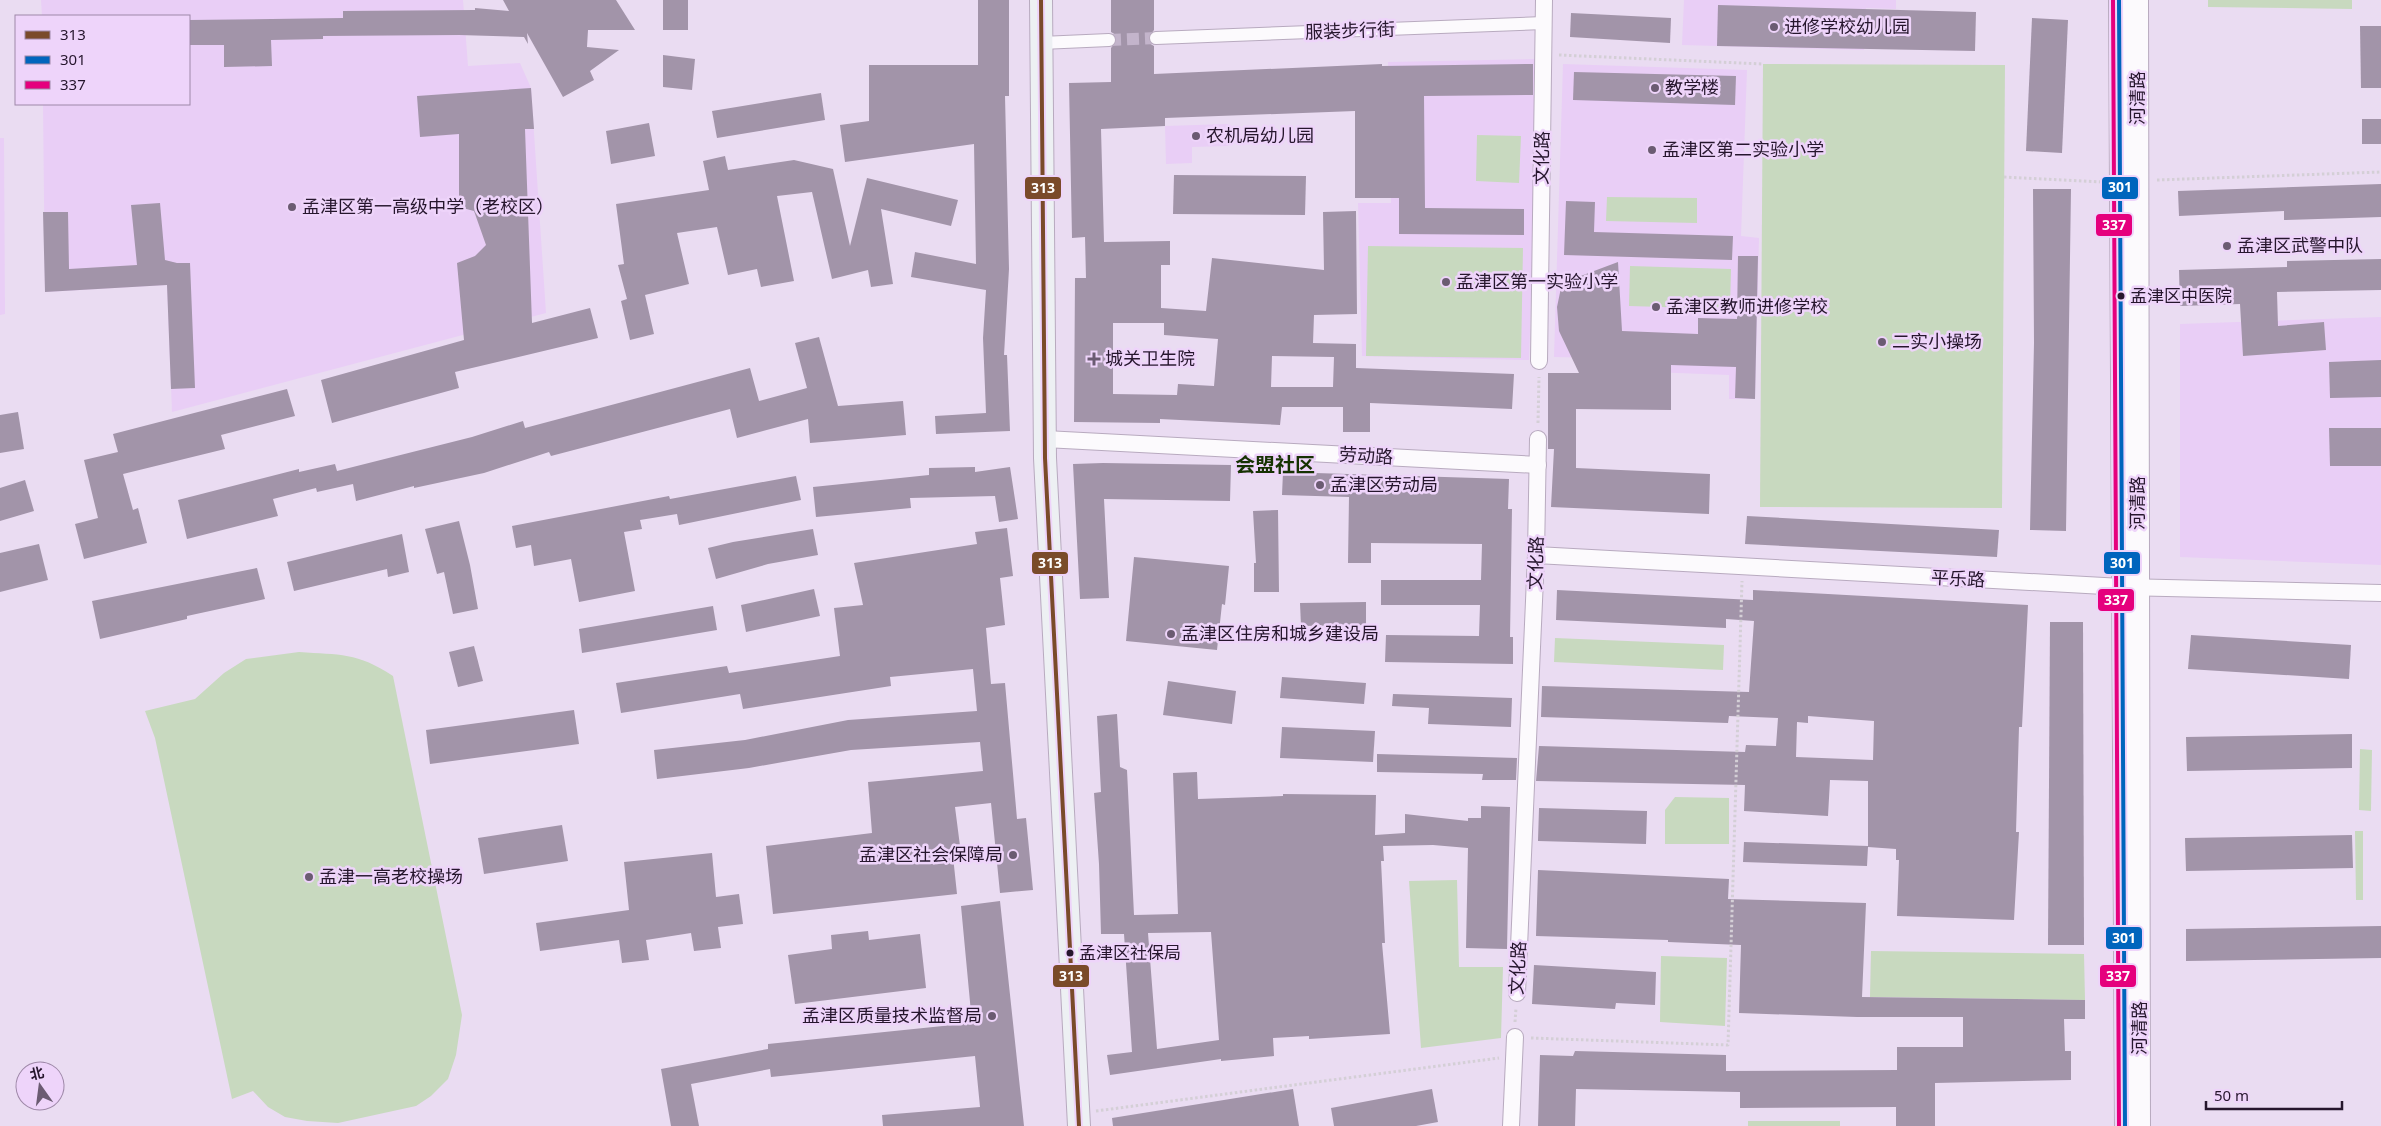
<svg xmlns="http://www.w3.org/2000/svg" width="2381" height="1126" viewBox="0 0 2381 1126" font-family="'Noto Sans','Noto Sans SC',sans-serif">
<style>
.built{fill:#e9cef6}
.green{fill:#c8d9bf}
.building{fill:#a294a9;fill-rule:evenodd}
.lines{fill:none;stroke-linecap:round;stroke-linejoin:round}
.pedestrian-tunnel{stroke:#c3b4cb;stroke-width:12;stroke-dasharray:12 6;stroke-linecap:butt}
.pedestrian-casing{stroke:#b8aabf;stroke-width:14}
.minor-casing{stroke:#b8aabf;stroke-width:18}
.tertiary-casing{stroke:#b8aabf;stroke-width:22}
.secondary-casing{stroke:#b8aabf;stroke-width:24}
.path{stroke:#d4cfd6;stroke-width:3;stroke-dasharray:2.5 2.5;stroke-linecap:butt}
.pedestrian{stroke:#fcfafd;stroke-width:12}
.minor{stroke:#fcfafd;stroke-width:16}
.tertiary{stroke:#fcfafd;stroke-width:20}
.secondary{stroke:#edf0f3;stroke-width:22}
.bus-1-casing{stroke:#eed4fa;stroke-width:8}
.bus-2-casing{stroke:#eed4fa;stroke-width:8}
.bus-3-casing{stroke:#eed4fa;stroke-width:8}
.bus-1{stroke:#7a4b2a;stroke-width:4}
.bus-2{stroke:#0065bd;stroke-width:4}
.bus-3{stroke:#e5007d;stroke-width:4}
.poi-dot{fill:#6b5b72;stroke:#eed4fa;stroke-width:2}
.bus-dot{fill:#26162d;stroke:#eed4fa;stroke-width:2}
.labels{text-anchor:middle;stroke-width:5;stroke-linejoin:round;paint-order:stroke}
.bus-label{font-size:17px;fill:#26162d;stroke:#eed4fa;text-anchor:start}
.poi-label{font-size:18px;fill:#26162d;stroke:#eed4fa;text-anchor:start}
.street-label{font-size:18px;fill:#26162d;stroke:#eed4fa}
.quarter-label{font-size:20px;font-weight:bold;fill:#163202;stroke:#eed4fa}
.line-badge{stroke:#eed4fa;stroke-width:2}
.badge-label{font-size:14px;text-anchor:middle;font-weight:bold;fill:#fff}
</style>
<rect width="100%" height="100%" fill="#eadcf2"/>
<!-- built -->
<g class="built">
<path d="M41,0H463L468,66L520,63L531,88L546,313L172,412L167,285L45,292L43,104H189V16H42Z"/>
<path d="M1684,0H1896V9L1866,8L1864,50L1682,45Z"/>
<path d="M1537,59L1538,95L1529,360L1362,356L1358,203H1391L1388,62Z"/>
<path d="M1563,64L1747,70L1741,236L1759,238L1755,399H1729V375L1600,370L1601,358L1554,357Z"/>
<path d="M1228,124V146L1192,147V163L1166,164L1165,126Z"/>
<path d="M0,138H4L5,314L0,315Z"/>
<path d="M2381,317V565L2180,557V324Z"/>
</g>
<!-- green -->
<g class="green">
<path d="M2208,0H2352V9L2208,7Z"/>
<path d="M1763,64L2005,65L2002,508L1760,507Z"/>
<path d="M1477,135L1521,136L1519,183L1476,181Z"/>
<path d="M1607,197L1697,198V223L1606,221Z"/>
<path d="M1368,246L1523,248L1521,358L1366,356Z"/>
<path d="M1630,266L1731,269L1730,309L1629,306Z"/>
<path d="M1555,638L1724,645L1723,670L1554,662Z"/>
<path d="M299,652C340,655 357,652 393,676L462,1015L456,1055L448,1079L431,1096L416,1106L338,1123L307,1121L285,1117L268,1107L253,1091L232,1099L155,738L145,711L195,699L224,673L246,659Z"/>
<path d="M2360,749L2372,750L2371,811L2359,810Z"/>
<path d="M1675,797L1729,798V844H1665V810Z"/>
<path d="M2355,831H2363V900H2356Z"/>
<path d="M1457,880L1459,967H1503L1501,1038L1421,1048L1409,881Z"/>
<path d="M1871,951L2084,954L2085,1000L1870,997Z"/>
<path d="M1661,956L1727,958L1725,1026L1660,1022Z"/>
<rect x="1748" y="1121" width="92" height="5"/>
</g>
<!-- building -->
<g class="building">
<path d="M503,0H616L635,30H588L587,47L619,50L590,71L594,80L563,97L527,33L528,44L524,37L459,35L323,36V39L271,40L272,66L224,67V45H189V20L343,18V11L475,10V8L509,11Z"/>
<rect x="663" y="0" width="25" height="30"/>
<path d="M978,0H1009V96H1005L1009,269L1004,355H1007L1010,431L936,434L935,416L986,413L983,338L986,290L911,277L915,252L976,264L974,144L845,162L840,125L869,121V65H978Z"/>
<path d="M1111,0H1154V30L1148,38L1149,43L1154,46V74L1382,64V66L1533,64V95L1424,96L1425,208L1524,209V235L1399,234V198H1355V111L1165,118V126L1101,129L1104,242L1170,241V265H1161V308L1206,311L1212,258L1324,270L1323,212L1356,211L1357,314L1314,315L1313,343L1356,344V368L1514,374L1512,409L1370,403V432H1343V407H1282L1280,425L1160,419V423L1074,422L1075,278H1086L1085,237L1072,238L1069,83L1111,82V48L1117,40L1116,35L1111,32ZM1113,323H1164V335L1218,339L1214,386L1178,384L1177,395L1113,394ZM1272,356L1334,357L1333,387H1271Z"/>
<path d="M1718,5L1976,12L1975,51L1717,46Z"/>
<path d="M1571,13L1671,18L1670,43L1570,37Z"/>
<path d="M2032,18L2068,20L2062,153L2026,151Z"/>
<path d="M2360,26H2381V88H2361Z"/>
<path d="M663,55L695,59L692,90L663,87Z"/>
<path d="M1574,72L1736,76L1735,105L1573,100Z"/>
<path d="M531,88L534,129H525L532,323L590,308L598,338L455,372L459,388L332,423L321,380L464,340L457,263L475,256L486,245L474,211L459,207V134L420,137L417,96Z"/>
<path d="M821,93L825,120L717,138L712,111Z"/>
<rect x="2362" y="119" width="19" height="25"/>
<path d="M649,123L655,156L611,164L606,131Z"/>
<path d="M725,156L728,170L794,160L833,169L850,246L867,178L958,200L951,226L881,209L893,284L871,287L868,270L832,279L812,192L777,196L794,281L761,287L757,269L728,275L717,227L677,233L689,284L645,295L654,334L630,340L621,301L627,299L618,265L624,264L616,204L709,190L703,161Z"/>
<path d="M1174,175L1306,176L1305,215L1173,214Z"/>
<path d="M2381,184V217L2284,220V211L2179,216L2178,191Z"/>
<path d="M2033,189H2071L2066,531L2030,530L2034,343Z"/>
<path d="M1566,201L1595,202L1594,232L1733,236L1732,260L1564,255Z"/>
<path d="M160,203L165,260L177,263H190L195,388L171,389L167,285L45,292L43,212H68L69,269L137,265L131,205Z"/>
<path d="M1738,256H1758L1755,399L1735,398L1736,367L1671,365V410L1576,409V468L1710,474L1709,514L1551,507L1554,449H1548V373H1579L1559,331L1557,307L1562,283L1618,262L1622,331L1698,334V318L1737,319Z"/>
<path d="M2381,259V290L2277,292L2278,326L2324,322L2326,350L2243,356L2240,304L2180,306L2179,270L2287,267V261Z"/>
<path d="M819,337L838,406L903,401L906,435L810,443L808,419L737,438L730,409L551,456L549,452L484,473L414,488V486L356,501L353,484L317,492L316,488L273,499L278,516L187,539L178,500L299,469V472L335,464L337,471L472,437L523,421L525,428L750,368L759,401L807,388L795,343Z"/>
<path d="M2381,360V397L2330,398L2329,362Z"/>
<path d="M287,389L295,416L221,435L225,449L123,474L133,510L138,508L147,543L84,559L75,524L98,518L84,460L118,452L113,434Z"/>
<path d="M18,412L24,449L0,453V415Z"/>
<path d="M2329,428H2381V466H2330Z"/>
<path d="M1103,463L1231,465L1230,501L1104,499L1109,598L1080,599L1073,464Z"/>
<path d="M975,467V472L1010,467L1018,519L999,522L995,496L910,498L911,508L816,517L813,487L929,475V468Z"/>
<path d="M1283,472L1509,479L1508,509H1512L1510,637H1513V664L1385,662L1386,635L1479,636L1480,605H1381V580H1481L1482,544L1371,543V563H1348L1349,497L1282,495Z"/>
<path d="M796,476L801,500L679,525L677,514L640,520L642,529L624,532L635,591L579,602L571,559L534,566L531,545L516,548L512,526L669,496L670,499Z"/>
<path d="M25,480L34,511L0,521V488Z"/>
<path d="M1278,510L1279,592H1254V563H1256L1253,511Z"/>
<path d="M1747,516L1999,530L1997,557L1745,544Z"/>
<path d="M459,521L470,565L478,609L453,614L444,572L437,574L425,529Z"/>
<path d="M1007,528L1013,576L1000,578L1005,625L986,628L991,684L1005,683L1017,819L1026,818L1033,890L1000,893L991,803L955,807L960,846L952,847L957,894L773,914L766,846L872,833L868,782L983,771L980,742L851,750L749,768L657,779L654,750L745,740L848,720L977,711L973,669L890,677L891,686L743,709L740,694L621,713L616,683L727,666L729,673L840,656L834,608L863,605L854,563L977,544L975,532Z"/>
<path d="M813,529L818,555L768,564L716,579L708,548L733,542Z"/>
<path d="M402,534L409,572L388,577L387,569L294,591L287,562Z"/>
<path d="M39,544L48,580L0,592V553Z"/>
<path d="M1134,557L1229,566L1225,605L1222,604L1217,650L1126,641Z"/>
<path d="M257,568L265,599L187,616V619L100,639L92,601Z"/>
<path d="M814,589L820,616L746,632L741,605Z"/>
<path d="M1557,590L1753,600V590L2028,605L2022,727H2019L2016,832H2019L2014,920L1897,916L1899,860H1896V849L1868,847L1867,866L1743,862L1744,842L1868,846V781L1830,780L1828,816L1744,811L1745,785L1536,781L1539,746L1745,752L1746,745L1776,746L1778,718L1729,716L1728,723L1541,717L1542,686L1749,692L1754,621L1726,619V628L1556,620ZM1808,716L1874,721L1873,760L1796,757L1797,722L1808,723Z"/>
<path d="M1366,602V625L1301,626L1300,603Z"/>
<path d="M713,606L717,630L582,653L579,629Z"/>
<path d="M2050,622H2083L2084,945H2048Z"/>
<path d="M2191,635L2351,645L2349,679L2188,669Z"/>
<path d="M474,646L483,681L458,687L449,652Z"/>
<path d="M1282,677L1366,683L1364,704L1280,698Z"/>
<path d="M1168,681L1236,691L1232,724L1163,715Z"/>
<path d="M1393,694L1512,698L1511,727L1428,724L1429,708L1392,706Z"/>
<path d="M574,710L579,744L430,764L426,730Z"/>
<path d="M1117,714L1120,767L1127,770L1134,915L1178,914L1173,773L1197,772L1198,799L1283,796V794L1376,795L1375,835L1405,833V814L1468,821V818H1481V806L1510,807L1507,949L1466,948L1468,848L1433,845L1383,846L1384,861H1381L1385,943H1382L1390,1034L1309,1039V1036L1273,1038L1274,1056L1221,1061V1059L1110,1075L1107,1055L1132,1052L1124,934H1101L1099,864L1094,793L1101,792L1097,716ZM1211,932L1219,1040L1157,1049L1148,933Z"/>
<path d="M1282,727L1375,731L1373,762L1280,758Z"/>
<path d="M2352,734V768L2187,771L2186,737Z"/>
<path d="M1377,754L1517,758L1516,780H1482L1483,774L1377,772Z"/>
<path d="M1539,808L1647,811L1646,844L1538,841Z"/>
<path d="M562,825L568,861L484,874L478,838Z"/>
<path d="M2352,835L2353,868L2186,871L2185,838Z"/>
<path d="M712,853L716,897L739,894L743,924L718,927L721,948L694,951L691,933L646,940L649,960L622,963L619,940L540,951L536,923L629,910L624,862Z"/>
<path d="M1538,870L1729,879L1728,899L1866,903L1862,997L2085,1000V1019H2064L2065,1051H2071V1080L1935,1083V1126H1896V1107L1740,1108V1092L1576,1089L1575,1126H1538L1540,1055L1573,1056L1575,1051L1726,1055V1071L1897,1070V1047H1963V1017H1857L1739,1013L1741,945L1668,942V940L1536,936Z"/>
<path d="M1000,901L1024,1126H883L882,1115L980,1107L975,1056L771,1077L770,1069L691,1084L699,1126H671L661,1069L768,1049V1044L972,1023L961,906Z"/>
<path d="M2381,926V958L2186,961V929Z"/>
<path d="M868,931L869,940L920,934L926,988L795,1004L788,955L832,949L831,935Z"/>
<path d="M1534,965L1656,972L1655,1005L1616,1003L1615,1009L1532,1004Z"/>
<path d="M1293,1089L1299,1126H1113L1112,1118Z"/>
<path d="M1432,1089L1438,1122L1416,1126H1334L1331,1108Z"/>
</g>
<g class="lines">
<!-- pedestrian-tunnel -->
<path class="pedestrian-tunnel" d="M1109,40L1156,38"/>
<!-- pedestrian casing -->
<g class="pedestrian-casing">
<g id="pedestrian">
<path d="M1156,38L1544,23"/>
<path d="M1041,43L1109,40"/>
</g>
</g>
<!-- minor casing -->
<g class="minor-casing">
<g id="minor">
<path d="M1539,361L1544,0"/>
<path d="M1045,439L1538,465"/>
<path d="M1536,555L2122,587L2381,593"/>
<path d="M1517,993L1536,555L1538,439"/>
<path d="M1511,1126L1515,1037"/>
</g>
</g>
<!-- tertiary casing -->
<g class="tertiary-casing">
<g id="tertiary">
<path d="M2119,0L2125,1126"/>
<path d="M2138,0L2140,1126"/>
</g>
</g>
<!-- secondary casing -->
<g class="secondary-casing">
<path id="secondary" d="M1041,0L1045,458L1079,1126"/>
</g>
<!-- path -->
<g class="path">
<path d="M1559,55L1763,64"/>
<path d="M2004,177L2103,182"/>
<path d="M2157,180L2381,172"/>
<path d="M1538,423L1539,377"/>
<path d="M1515,1022L1516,1008"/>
<path d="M1531,1038L1728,1045L1742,581"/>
<path d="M1096,1111L1499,1058"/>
</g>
<!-- pedestrian -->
<use href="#pedestrian" class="pedestrian"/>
<!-- minor -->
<use href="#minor" class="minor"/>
<!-- tertiary -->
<use href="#tertiary" class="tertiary"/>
<!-- secondary -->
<use href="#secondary" class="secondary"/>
<!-- bus-1 casing -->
<g class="bus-1-casing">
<path id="bus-1" d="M1041,0L1045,458L1079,1126"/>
</g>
<!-- bus-2 casing -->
<g class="bus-2-casing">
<path id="bus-2" d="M2119,0L2125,1126"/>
</g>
<!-- bus-3 casing -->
<g class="bus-3-casing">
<path id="bus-3" d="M2113,0L2119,1126"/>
</g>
<!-- bus-1 -->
<use href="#bus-1" class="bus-1"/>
<!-- bus-2 -->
<use href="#bus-2" class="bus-2"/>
<!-- bus-3 -->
<use href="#bus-3" class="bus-3"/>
</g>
<!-- markers -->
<g class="poi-dot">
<circle cx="1774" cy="27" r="5"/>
<circle cx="1655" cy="88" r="5"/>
<circle cx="1196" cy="136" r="5"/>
<circle cx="1652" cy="150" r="5"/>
<circle cx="292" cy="207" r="5"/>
<circle cx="2227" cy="246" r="5"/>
<circle cx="1446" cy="282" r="5"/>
<circle cx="1656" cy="307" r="5"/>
<circle cx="1882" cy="342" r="5"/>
<path d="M1091.5 351.5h5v5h5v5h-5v5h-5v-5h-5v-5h5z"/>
<circle cx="1320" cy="485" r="5"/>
<circle cx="1171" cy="634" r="5"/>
<circle cx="1013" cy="855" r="5"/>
<circle cx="309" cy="877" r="5"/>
<circle cx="992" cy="1016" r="5"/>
</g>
<g class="bus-dot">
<circle cx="2121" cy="296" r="4.5"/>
<circle cx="1070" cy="953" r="4.5"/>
</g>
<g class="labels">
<!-- bus labels -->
<g class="bus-label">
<text x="2130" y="302">孟津区中医院</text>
<text x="1079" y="959">孟津区社保局</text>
</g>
<!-- poi labels -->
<g class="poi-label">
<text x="1784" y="33">进修学校幼儿园</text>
<text x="1665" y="94">教学楼</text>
<text x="1206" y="142">农机局幼儿园</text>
<text x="1662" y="156">孟津区第二实验小学</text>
<text x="302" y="213">孟津区第一高级中学（老校区）</text>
<text x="2237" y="252">孟津区武警中队</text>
<text x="1456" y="288">孟津区第一实验小学</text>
<text x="1666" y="313">孟津区教师进修学校</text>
<text x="1892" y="348">二实小操场</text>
<text x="1105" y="365">城关卫生院</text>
<text x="1330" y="491">孟津区劳动局</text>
<text x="1181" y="640">孟津区住房和城乡建设局</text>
<text x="1003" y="861" text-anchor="end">孟津区社会保障局</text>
<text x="319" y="883">孟津一高老校操场</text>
<text x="982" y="1022" text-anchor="end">孟津区质量技术监督局</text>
</g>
<!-- street labels -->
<g class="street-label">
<text transform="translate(1350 31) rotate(-2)" y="6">服装步行街</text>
<text transform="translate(2138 98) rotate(-90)" y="6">河清路</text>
<text transform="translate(1542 158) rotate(-89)" y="6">文化路</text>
<text transform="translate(1366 456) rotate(3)" y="6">劳动路</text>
<text transform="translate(2138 503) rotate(-90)" y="6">河清路</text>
<text transform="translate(1536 563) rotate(-88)" y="6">文化路</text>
<text transform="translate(1958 579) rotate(3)" y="6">平乐路</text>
<text transform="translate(1518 968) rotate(-87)" y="6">文化路</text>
<text transform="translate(2140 1028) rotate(-90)" y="6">河清路</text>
</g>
<!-- quarter labels -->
<g class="quarter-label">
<text x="1275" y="472">会盟社区</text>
</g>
</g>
<g class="line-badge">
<rect x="2101" y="176" width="38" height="24" rx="5" fill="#0065bd"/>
<rect x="1024" y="176" width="38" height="24" rx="5" fill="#7a4b2a"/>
<rect x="2095" y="213" width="38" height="24" rx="5" fill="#e5007d"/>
<rect x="2103" y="551" width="38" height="24" rx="5" fill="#0065bd"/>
<rect x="1031" y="551" width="38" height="24" rx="5" fill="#7a4b2a"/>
<rect x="2097" y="588" width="38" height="24" rx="5" fill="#e5007d"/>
<rect x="2105" y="926" width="38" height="24" rx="5" fill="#0065bd"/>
<rect x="2099" y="964" width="38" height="24" rx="5" fill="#e5007d"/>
<rect x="1052" y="964" width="38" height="24" rx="5" fill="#7a4b2a"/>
</g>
<g class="badge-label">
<text x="2120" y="192">301</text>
<text x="1043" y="193">313</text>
<text x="2114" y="230">337</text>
<text x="2122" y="568">301</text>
<text x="1050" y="568">313</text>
<text x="2116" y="605">337</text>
<text x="2124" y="943">301</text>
<text x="2118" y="981">337</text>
<text x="1071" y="981">313</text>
</g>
<!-- legend -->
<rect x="15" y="15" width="175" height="90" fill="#eed4fa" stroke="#9e88a8"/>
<rect x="25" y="31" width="25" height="8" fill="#7a4b2a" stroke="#9e88a8"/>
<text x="60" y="40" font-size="15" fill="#26162d">313</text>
<rect x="25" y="56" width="25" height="8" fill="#0065bd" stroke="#9e88a8"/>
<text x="60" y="65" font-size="15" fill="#26162d">301</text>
<rect x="25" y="81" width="25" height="8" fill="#e5007d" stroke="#9e88a8"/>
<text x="60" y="90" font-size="15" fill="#26162d">337</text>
<!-- north arrow -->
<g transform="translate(40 1086) rotate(346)"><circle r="24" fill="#eed4fa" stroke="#9e88a8"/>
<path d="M0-4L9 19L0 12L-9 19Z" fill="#6b5b72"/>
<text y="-8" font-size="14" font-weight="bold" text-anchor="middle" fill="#26162d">北</text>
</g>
<!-- scale -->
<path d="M2206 1101v8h136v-8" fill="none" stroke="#26162d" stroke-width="2.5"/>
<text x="2214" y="1101" font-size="15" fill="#26162d" stroke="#eed4fa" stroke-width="4" paint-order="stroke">50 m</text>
</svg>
